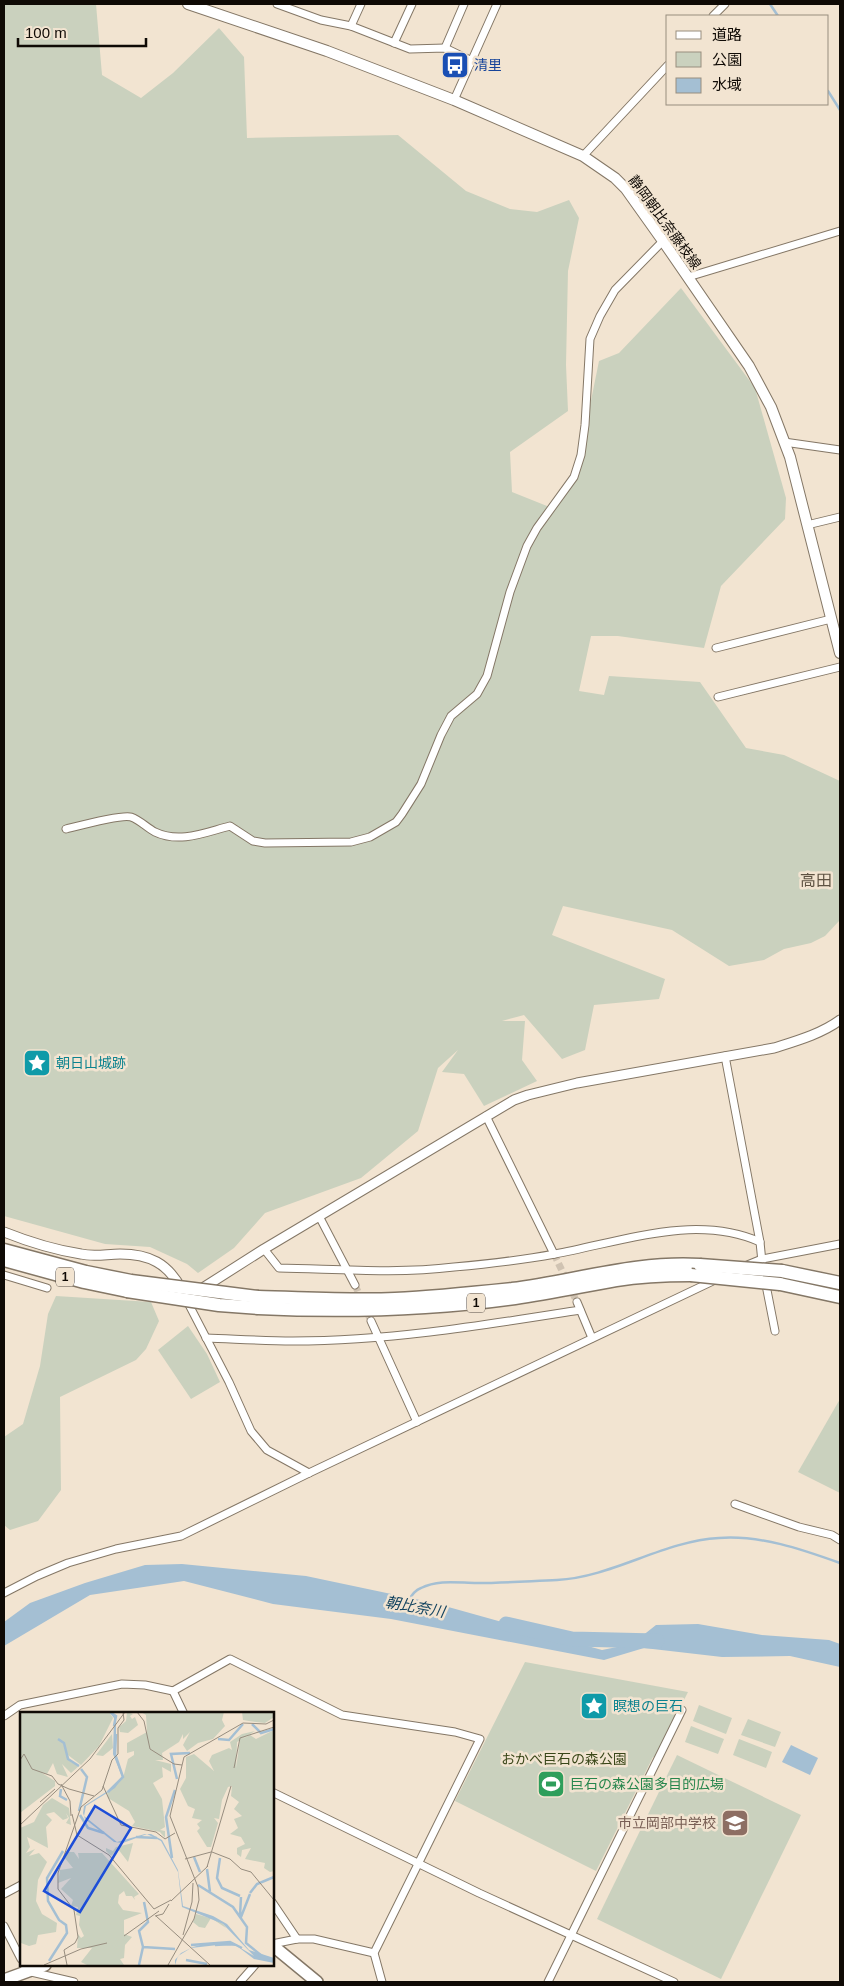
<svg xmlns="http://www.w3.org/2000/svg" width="844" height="1986" viewBox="0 0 844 1986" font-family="Arial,'Noto Sans JP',sans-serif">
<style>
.green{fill:#cad1be}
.water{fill:#a4bfd3}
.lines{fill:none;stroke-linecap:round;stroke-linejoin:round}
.stream{stroke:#a4bfd3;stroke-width:2.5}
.river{stroke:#a4bfd3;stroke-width:15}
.minor-tunnel{stroke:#d0c3b2;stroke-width:7;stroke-dasharray:7 3.5;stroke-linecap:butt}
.minor-casing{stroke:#847766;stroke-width:9}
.tertiary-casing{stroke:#847766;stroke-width:11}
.secondary-casing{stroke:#847766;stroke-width:12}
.primary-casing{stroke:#847766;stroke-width:14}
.motorway-casing{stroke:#847766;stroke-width:15}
.minor{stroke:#fff;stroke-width:7}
.tertiary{stroke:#fff;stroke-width:9}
.secondary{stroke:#fff;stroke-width:10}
.primary{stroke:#fff;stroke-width:11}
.motorway{stroke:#fff;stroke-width:12}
.motorway-bridge-casing{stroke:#847766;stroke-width:15;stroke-linecap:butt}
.motorway-bridge{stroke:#fff;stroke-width:12}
.labels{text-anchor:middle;stroke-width:5;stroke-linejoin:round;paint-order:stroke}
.shield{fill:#f2e4d1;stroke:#534b42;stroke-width:1}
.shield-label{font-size:12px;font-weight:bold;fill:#0f0a05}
.transit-label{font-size:14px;fill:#164399;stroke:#f2e4d1;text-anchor:start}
.street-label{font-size:14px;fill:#0f0a05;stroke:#f2e4d1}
.culture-label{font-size:14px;fill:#0d838f;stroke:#f2e4d1;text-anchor:start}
.park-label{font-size:14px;fill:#3a4719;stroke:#f2e4d1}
.leisure-label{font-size:14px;fill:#27864d;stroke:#f2e4d1;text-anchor:start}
.education-label{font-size:14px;fill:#785e54;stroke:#f2e4d1;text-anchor:end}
.water-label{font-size:15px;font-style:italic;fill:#12435f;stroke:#f2e4d1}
.quarter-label{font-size:16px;fill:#5f5343;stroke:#f2e4d1}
.inset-river{fill:none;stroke:#a4bfd3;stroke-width:2.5}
.inset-road{fill:none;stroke:#978d7f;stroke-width:1}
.view{fill:#1d4ed8;fill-opacity:0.15;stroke:#1d4ed8;stroke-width:2.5}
.inset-edge{fill:none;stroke:#0f0a05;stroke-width:2.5}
</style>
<rect width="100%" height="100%" fill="#f2e4d1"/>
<!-- green -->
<g class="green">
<path d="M4,4H96L102,75L141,98L173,73L219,28L244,57L247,138L398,135L466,191L510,209L537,212L569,200L579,218L568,271L566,365L568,411L510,452L512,492L552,508L572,479L584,435L599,361L619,353L681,288L755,388L786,498L785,519L721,586L704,648L618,636H591L579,691L604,695L609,676L700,682L746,748L784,755L840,781V920L825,936L811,943L784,949L764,960L729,966L672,930L563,906L552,935L665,979L659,999L594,1005L585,1050L562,1059L524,1015L502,1021H525L522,1060L537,1081L484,1106L464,1074L442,1072L458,1050L438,1068L418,1131L361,1178L265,1213L234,1248L198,1273L187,1264L150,1247L105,1244L4,1216Z"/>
<path d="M56,1296L151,1302L159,1321L146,1349L136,1360L60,1397L61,1490L38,1521L10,1530L4,1525V1437L23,1424L40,1366L48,1314Z"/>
<path d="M188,1326L207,1354L220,1382L191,1399L158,1350Z"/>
<path d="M840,1399V1493L798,1472Z"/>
<path d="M525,1662L688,1692L655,1758L653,1757L596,1871L455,1801Z"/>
<path d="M699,1705L732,1718L726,1734L693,1721Z"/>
<path d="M748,1719L781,1732L775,1747L741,1735Z"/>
<path d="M691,1726L724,1739L718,1754L685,1742Z"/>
<path d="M739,1739L772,1752L766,1768L733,1755Z"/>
<path d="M677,1755L801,1815L721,1979L597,1919Z"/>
</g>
<!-- water -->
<g class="water">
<path d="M182,1564L306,1576L434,1603L602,1650L632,1644L656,1625L698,1624L762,1635L829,1640L840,1644V1667L790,1656L722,1657L644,1648L604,1660L391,1619L273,1604L184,1581L90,1595L4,1646V1622L30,1603L85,1583L145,1565Z"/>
<path d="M791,1745L818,1758L810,1775L782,1762Z"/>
</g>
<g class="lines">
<!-- stream -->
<g class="stream">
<path d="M770,4L778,16"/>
<path d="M828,91L840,110"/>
<path d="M408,1601C412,1595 415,1590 421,1588C439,1579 459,1583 477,1583C504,1583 531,1581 557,1580C613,1577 663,1541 719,1538C761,1535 801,1549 840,1563"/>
</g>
<!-- river -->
<path class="river" d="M506,1624L572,1639L657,1641"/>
<!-- minor-tunnel -->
<g class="minor-tunnel">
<path d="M554,1254L577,1302"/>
<path d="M355,1285L371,1321"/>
</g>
<!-- minor casing -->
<g class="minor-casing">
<g id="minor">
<path d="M277,4L321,20L351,26L410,49L445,48L472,61"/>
<path d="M713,16L725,4"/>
<path d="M351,26L361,4"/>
<path d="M394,43L412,4"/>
<path d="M445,48L464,4"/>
<path d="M454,100L497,4"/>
<path d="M583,156L668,65"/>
<path d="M688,277L840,231"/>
<path d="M784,442L840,450"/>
<path d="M807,525L840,517"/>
<path d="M716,648L831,619"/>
<path d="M718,697L840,667"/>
<path d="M66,829C78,826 122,814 131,817C140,820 147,828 155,832C180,844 206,832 230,826L253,841L265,843L351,842L370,837L396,822L402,814L421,784L441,735L451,716L477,694L487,676L510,592L527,546L537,528L574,477L581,455L585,425L590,339L600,316L615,290L663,241"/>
<path d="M725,1056L760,1242L762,1262"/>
<path d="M486,1116L554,1254"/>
<path d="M319,1216L355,1285"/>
<path d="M264,1249L279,1268C337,1269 396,1274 454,1267C487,1264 522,1260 555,1254C621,1242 695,1213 760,1242"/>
<path d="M745,1266L762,1259L840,1244"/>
<path d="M4,1275L47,1288"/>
<path d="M765,1280L775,1331"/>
<path d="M186,1299L229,1382L251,1431L267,1450L309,1473"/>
<path d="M577,1302L592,1338"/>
<path d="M371,1321L417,1422"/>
<path d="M206,1338C235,1339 264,1341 293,1341C389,1341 485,1325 580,1310"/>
<path d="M735,1504L799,1527L832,1535L840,1540"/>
<path d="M4,1593L37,1576L68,1563L116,1549L181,1536L309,1473L715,1280"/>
<path d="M184,1714L173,1691L230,1659L342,1715L455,1732L480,1739L374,1953L382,1982"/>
<path d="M4,1716L20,1705L122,1684L145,1685L173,1691"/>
<path d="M272,1792L479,1893L674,1982"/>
<path d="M4,1894L21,1885"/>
<path d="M272,1902L297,1939"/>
<path d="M4,1926L21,1959"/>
<path d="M272,1944L297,1939H314L374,1953"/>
<path d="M24,1965L27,1971L74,1982"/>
<path d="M240,1982L255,1965"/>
<path d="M548,1982L682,1710"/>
</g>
</g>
<!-- tertiary casing -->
<g class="tertiary-casing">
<g id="tertiary">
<path d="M4,1232C29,1242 55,1250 81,1254C94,1257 107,1254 120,1254C149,1254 168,1263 182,1290"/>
<path d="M198,1291L264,1249L514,1100L528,1095L577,1083L774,1048C796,1041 821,1034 840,1020"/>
</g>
</g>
<!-- secondary casing -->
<g class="secondary-casing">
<path id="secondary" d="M188,4L327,51L454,100L583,156L615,178L626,189L663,241L749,366L771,407L790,457L840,653"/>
</g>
<!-- primary casing -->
<g class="primary-casing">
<g id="primary">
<path d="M272,1945L317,1982"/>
<path d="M4,1980L45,1965"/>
</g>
</g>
<!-- motorway casing -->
<g class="motorway-casing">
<g id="motorway">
<path d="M4,1250L86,1272L131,1281"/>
<path d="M4,1260L84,1282L127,1291"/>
<path d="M782,1271L840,1283"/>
<path d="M780,1284L840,1297"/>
<path d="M258,1297C304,1298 350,1301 395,1299C434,1297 473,1293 512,1289C575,1281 636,1261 700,1265"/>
<path d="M258,1308C344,1312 430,1310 515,1298C549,1293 582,1286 616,1280C641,1276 666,1275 691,1275"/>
</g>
</g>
<!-- minor -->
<use href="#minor" class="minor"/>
<!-- tertiary -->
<use href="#tertiary" class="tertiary"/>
<!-- secondary -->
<use href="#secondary" class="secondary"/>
<!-- primary -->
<use href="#primary" class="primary"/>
<!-- motorway -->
<use href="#motorway" class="motorway"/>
<!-- motorway-bridge casing -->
<g class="motorway-bridge-casing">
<g id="motorway-bridge">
<path d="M700,1265L782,1271"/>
<path d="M691,1275L780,1284"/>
<path d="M131,1281L258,1297"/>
<path d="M127,1291L219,1305L258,1308"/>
</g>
</g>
<!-- motorway-bridge -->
<use href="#motorway-bridge" class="motorway-bridge"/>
</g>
<!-- icons -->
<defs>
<g id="bus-square" transform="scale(1.4375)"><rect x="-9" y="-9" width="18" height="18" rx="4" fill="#1a4fb4" stroke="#f2e4d1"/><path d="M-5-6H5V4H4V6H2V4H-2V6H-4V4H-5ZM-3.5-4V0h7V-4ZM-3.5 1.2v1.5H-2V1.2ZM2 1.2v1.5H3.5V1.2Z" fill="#fff"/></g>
<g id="sight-square" transform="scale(1.4375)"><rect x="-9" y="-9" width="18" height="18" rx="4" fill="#0f9aa8" stroke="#f2e4d1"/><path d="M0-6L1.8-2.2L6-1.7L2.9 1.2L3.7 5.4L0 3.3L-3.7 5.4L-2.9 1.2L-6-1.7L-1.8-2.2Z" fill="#fff"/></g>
<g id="stadium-square" transform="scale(1.4375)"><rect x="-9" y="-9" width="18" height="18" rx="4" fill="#2e9e5b" stroke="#f2e4d1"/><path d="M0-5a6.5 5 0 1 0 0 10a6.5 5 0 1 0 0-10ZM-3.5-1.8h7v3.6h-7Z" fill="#fff"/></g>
<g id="school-square" transform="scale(1.4375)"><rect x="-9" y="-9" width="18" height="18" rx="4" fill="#8d6e63" stroke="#f2e4d1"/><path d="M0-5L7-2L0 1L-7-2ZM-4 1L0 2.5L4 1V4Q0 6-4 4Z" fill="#fff"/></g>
</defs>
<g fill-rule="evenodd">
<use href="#bus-square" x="455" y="65"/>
<use href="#sight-square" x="37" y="1063"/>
<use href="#sight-square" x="594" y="1706"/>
<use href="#stadium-square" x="551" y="1784"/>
<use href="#school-square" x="735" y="1823"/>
</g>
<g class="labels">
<!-- shield labels -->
<g class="shield">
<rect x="56" y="1267.5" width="18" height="19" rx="4"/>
<rect x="467" y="1293.5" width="18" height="19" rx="4"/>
</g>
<g class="shield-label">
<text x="65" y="1281">1</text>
<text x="476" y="1307">1</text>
</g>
<!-- transit labels -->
<g class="transit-label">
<text x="474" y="70">清里</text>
</g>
<!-- street labels -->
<g class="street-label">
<text transform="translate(665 222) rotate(54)" y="5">静岡朝比奈藤枝線</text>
</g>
<!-- culture labels -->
<g class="culture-label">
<text x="56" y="1068">朝日山城跡</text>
<text x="613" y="1711">瞑想の巨石</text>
</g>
<!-- park labels -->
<g class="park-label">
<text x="564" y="1764">おかべ巨石の森公園</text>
</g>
<!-- leisure labels -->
<g class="leisure-label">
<text x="570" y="1789">巨石の森公園多目的広場</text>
</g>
<!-- education labels -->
<g class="education-label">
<text x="716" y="1828">市立岡部中学校</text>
</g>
<!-- water labels -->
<g class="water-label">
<text transform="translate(415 1607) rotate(10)" y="5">朝比奈川</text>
</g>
<!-- quarter labels -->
<g class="quarter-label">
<text x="816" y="886">高田</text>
</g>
</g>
<!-- overview -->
<g transform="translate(20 1712)">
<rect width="254" height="254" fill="#f2e4d1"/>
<path d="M0,0H89L93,6L79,34L61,53L48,43L51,50L59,54L51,61L42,52L48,65L37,62L33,51L27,62L22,61L35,69V74L0,101ZM107,0L113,2L110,4L112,7L115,5L118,13L108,21L100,20L99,15L106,9ZM121,0H204L202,8L205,14L193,27L178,31L167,39L163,33L170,20L163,27V22L159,30L142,41L143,48H135L151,52V60L142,55L143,65L133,71L142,87L145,115L140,118L145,119V126L140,120L112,114L115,110L109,99L88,86L87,81L103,66L108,47L114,43V39L107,41V31L127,20L126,3ZM222,0H254V5L245,11L229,9L223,8ZM254,18V159L250,160L244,156L245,151L225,147L231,136L222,138L221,145L217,142V136L225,132L221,125L210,122L218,116L214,107L222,104L214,97L219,90L211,84L212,74L208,75L202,88L199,107L194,106L198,111L191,135H187L177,119L180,116L177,112L182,108L172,106L175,97L168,94L160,77L166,66V45L174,42L194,59L189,49L192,43L209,36L212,38L210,30L222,22L235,19L217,30L216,56L220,28L230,23L236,27ZM92,22L93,36L83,44L76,43ZM32,86L49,96L51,113L46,111L49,106L46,101L48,106L43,108L34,100L26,102L32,108L26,115L28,136L7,125L10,135L6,141L15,137L9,144L19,141L27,150L18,168L16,189L22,202L37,211L36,220L18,223L16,232L9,234L1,231L0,234V116L14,110L23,93ZM113,131L108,150L98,137L91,144L86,139V136L93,139L96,135ZM48,140H54L59,147L58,141H82L119,182L114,185L115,188L112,184H106L104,179L99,183L98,191L103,198L122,201L104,208V222L112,225L105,233L104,246L100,247L104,253H67L61,250L72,236H57L58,222L61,226L64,224L59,213L60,204L56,203L58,195L51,194L53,188L41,177L51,166L38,171L40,158L53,156L44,145ZM176,202L193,207L203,212L206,216L191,206L185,216L179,215L173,210Z" fill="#cad1be"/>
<path d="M89,0L96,5V45L102,61V66L95,76L66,94L64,104L97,130L125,122H131L142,128L158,158L163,194L193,204L207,212L229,238L254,246V251L234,247L217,234L198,233L171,236L158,244L155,253V248L161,241L173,235L184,232H214L234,244L203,212L162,195L158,160L141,129L127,122L103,131L94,130L65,107L63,101L64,94L94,75L102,65L93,42L94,6Z" fill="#a4bfd3"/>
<path class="inset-river" d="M90,0L96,4L94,14M232,12L241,21L254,17M38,27L44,31L48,47L59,54M198,27L209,28L223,12M157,67L151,42L170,41M41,77L40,84L47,88M88,80L103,65L95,42L96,22M59,99L67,65L61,57M60,103L68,116L84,121M116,125L137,126M174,145L180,160M152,146L146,105L155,78M200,146L197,166L202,176L220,184M187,157L190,180M178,173L213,195L227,215L226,231L242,244M230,181L237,172L254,165M220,203L221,185M221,205L230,182M171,233L210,230L222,236M195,233L211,232M123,235L155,237M166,248L187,252M29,249L47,221L46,213L39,208L28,189L27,166L43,139M119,253L123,235L119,219L128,210L124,190"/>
<path class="inset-road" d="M117,0L124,9L130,37L154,52L162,53M0,48L4,42L12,57L32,64L38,72L49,77L74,84M214,56L220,26L254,15M41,72L50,89L51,104M83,74L101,113L136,120L145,127L155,121M20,90L35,77M52,102L57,123L89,143L134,197L151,188M0,113L70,47L105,0M192,140L210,147L221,157L231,160L254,188M165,147L191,140M187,155L211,74M151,189L188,154M135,204L143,202L149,192M136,204L190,253M163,223L172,190L173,171M104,224L139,199M24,253L61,237L87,231M47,253L44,238L55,231L58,225L54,198L38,177V161L61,95L82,78L92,48L98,42V16L104,8L103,0M148,253L174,207L179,188L178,175L150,104L164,45L223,11L246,12L254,8"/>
<path class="view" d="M75,94L111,116L60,200L24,179Z"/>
<rect width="254" height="254" class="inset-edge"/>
</g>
<!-- border -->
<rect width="844" height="1986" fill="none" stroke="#0f0a05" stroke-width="10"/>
<!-- legend -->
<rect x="666" y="15" width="162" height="90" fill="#f2e4d1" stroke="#978d7f"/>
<rect x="676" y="31" width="25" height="8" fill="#ffffff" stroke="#978d7f"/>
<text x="712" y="40" font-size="15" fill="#0f0a05">道路</text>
<rect x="676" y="52" width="25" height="15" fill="#cad1be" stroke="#978d7f"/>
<text x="712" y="65" font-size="15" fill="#0f0a05">公園</text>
<rect x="676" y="78" width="25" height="15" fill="#a4bfd3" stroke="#978d7f"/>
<text x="712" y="90" font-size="15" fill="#0f0a05">水域</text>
<!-- scale -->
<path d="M18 38v8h128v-8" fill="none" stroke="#0f0a05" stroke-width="2.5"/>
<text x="25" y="38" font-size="15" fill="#0f0a05" stroke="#f2e4d1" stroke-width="4" paint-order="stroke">100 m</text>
</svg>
